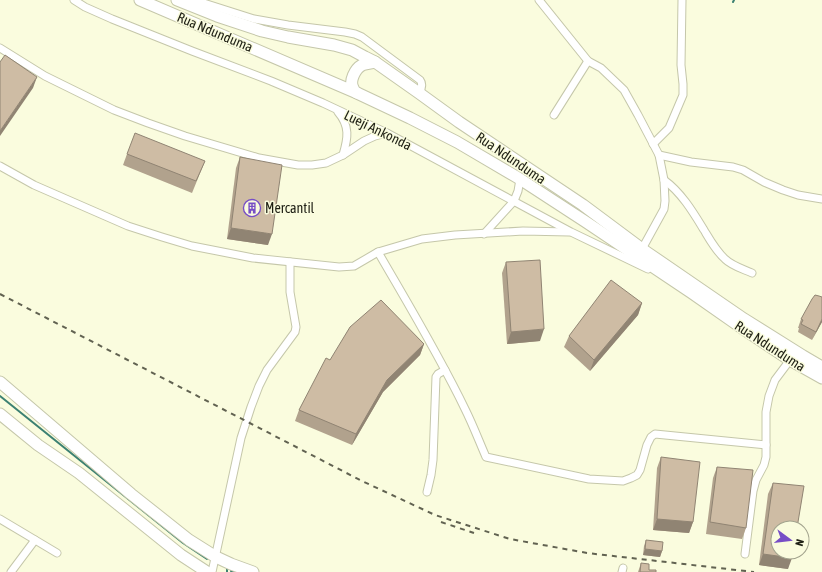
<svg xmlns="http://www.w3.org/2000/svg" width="822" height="572" viewBox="0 0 822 572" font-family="'Asap Condensed',sans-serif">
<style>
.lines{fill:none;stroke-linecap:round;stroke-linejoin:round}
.stream{stroke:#3c8172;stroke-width:2}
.street-casing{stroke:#c5c7aa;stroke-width:9}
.secondary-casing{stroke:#c5c7aa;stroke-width:13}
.street{stroke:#fff;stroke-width:7}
.secondary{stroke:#fff;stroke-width:11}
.rail{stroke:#616251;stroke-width:2;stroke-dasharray:5 5;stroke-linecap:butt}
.wall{fill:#b1a28d}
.shaded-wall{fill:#908473}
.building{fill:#cebca4;stroke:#908473}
.labels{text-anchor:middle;stroke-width:3;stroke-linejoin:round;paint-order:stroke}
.street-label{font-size:14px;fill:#1d1e13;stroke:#fafcde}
.poi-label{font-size:14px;fill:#1d1e13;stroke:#fafcde;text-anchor:start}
</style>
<rect width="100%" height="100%" fill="#fafcde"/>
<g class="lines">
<!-- stream -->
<g class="stream">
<path d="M733,2L734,0"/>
<path d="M0,396L183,543L207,559"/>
<path d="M231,571L233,572"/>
<path d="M227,572V569"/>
</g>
<!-- street casing -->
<g class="street-casing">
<g id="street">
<path d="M74,0L85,7L112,19L192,51L271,81L323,103L387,133L571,232L648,269"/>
<path d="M194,0L254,19L288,25L345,32L355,34L362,37L420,80C423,84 422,88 419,93"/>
<path d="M539,0L588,61L601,68L624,90L638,115L659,155L664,180L665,201L664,209L642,249"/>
<path d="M0,48L45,76L114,110L148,123L185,136L259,158L298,165H312L326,163L343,155L364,141L375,136L387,133"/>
<path d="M338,112C350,126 348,138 343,155"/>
<path d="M554,115L588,61"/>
<path d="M653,144L669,128L683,95V84L681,65L682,0"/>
<path d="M659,155L691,162L733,167L743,170L764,182L783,190L798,195L822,199"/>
<path d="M0,166L34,185L128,226L162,237L192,246L253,258L339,267L354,266L378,252L422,239L455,235L523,231L569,232"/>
<path d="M664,180C681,192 693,212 704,230C710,240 716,251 725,259C732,266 743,269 752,273"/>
<path d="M484,234L514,201L518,191L520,179"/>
<path d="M378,252C408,304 439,355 465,409C473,425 479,441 486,457L589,479L623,481L631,478L637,475L640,470L647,445L651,437L655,434L766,445"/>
<path d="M427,492L431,475L433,460L436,377L438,374L445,370"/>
<path d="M0,519L57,553"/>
<path d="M745,554L753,491L756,480L764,465L766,457V412L769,396L775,380L790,360"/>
<path d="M11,572L35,540"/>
<path d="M212,572L241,438L251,407L259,386L267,370L295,332L296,327L290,292V262"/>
<path d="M622,572L623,568"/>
</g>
</g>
<!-- secondary casing -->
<g class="secondary-casing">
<g id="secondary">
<path d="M140,0L357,93L410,118L457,142L520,179L586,222L692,293L742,328L790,360L822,378"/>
<path d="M177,0L217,16L262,31L288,37L334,45L352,50L365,57L375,62L419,93L459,122L583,205L642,249L744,319L803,356L822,367"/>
<path d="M357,93C356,93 353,89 353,88C349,81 355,69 362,65C366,64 371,63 375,62"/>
<path d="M0,382L131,494L189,540L216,557L231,564L253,572"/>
<path d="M0,414L38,445L79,473L181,555L207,572"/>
</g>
</g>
<!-- street -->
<use href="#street" class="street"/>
<!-- secondary -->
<use href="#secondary" class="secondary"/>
<!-- rail -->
<g class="rail">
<path d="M0,294L362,481L435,515L510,539L587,553L754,572"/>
<path d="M441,522L474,533"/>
</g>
</g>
<!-- wall -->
<g class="wall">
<path d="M127,154L205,161L192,193L123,165Z"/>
<path d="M240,157L268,245L227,239L236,168Z"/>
<path d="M506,262L540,341L507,344L502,273Z"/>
<path d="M642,303L638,315L590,371L564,347L569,336Z"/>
<path d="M801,319L822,322L812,340L798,332L799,328H798Z"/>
<path d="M424,344L420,355L383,392L352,445L295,421L299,410L330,360Z"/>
<path d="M661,457L693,522L689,533L653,530L657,468Z"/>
<path d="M717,467L746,528L742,539L706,534L713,478Z"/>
<path d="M773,483L788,569L759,565L768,494Z"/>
<path d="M646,540L662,551L660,557L643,555L644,546Z"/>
<path d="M641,563L649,570L656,572H638Z"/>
</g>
<!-- shaded-wall -->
<g class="shaded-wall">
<path d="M37,77L33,88L0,136V131Z"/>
<path d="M231,228L272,234L268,245L227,239Z"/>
<path d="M642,303L638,315L590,371L594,360Z"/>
<path d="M822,319V322L812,340L816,332Z"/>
<path d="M544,329L540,341L507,344L511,332Z"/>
<path d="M424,344L420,355L383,392L352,445L356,434L387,380Z"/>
<path d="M657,519L693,522L689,533L653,530Z"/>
<path d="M645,549L662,551L660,557L643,555Z"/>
<path d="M763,554L792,558L788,569L759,565Z"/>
</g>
<!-- building -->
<g class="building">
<path d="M5,55L37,77L0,131V62Z"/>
<path d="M135,133L205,161L196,181L127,154Z"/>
<path d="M240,157L282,165L272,234L231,228Z"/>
<path d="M540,260L544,329L511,332L506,262Z"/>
<path d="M611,280L642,303L594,360L569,336Z"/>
<path d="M815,295L819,296L822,297V319L816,332L801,324L803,320L801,319L812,299Z"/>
<path d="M381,300L424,344L387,380L356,434L299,410L326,358L330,360L350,327Z"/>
<path d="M661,457L700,462L693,522L657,519Z"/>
<path d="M717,467L753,470L746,528L710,522Z"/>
<path d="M773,483L804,486L797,528H778V552H793L792,558L763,554Z"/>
<path d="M646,540L663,542L662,551L645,549Z"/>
<path d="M641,563L649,564V570H656V572H640Z"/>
</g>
<!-- icons -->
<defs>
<g id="building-ring" transform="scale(0.9)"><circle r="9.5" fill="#fafcde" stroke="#774ec6" stroke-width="1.5"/><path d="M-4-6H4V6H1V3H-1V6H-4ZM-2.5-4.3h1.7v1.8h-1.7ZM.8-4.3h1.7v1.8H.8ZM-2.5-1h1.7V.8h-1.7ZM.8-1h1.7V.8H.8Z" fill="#774ec6"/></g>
</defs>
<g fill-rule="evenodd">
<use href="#building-ring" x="252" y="208"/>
</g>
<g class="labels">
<!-- street labels -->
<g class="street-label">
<text transform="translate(215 32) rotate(23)" y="5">Rua Ndunduma</text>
<text transform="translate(378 130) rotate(26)" y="5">Lueji Ankonda</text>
<text transform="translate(511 158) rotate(34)" y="5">Rua Ndunduma</text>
<text transform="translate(770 346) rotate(33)" y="5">Rua Ndunduma</text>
</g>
<!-- poi labels -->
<g class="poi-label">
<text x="265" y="213">Mercantil</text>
</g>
</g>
<!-- north arrow -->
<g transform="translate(790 540) rotate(105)"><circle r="19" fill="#fafcde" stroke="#a2a38d"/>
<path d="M0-3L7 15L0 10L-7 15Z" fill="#774ec6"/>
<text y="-6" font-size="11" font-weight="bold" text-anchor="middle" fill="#1d1e13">N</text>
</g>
</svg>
